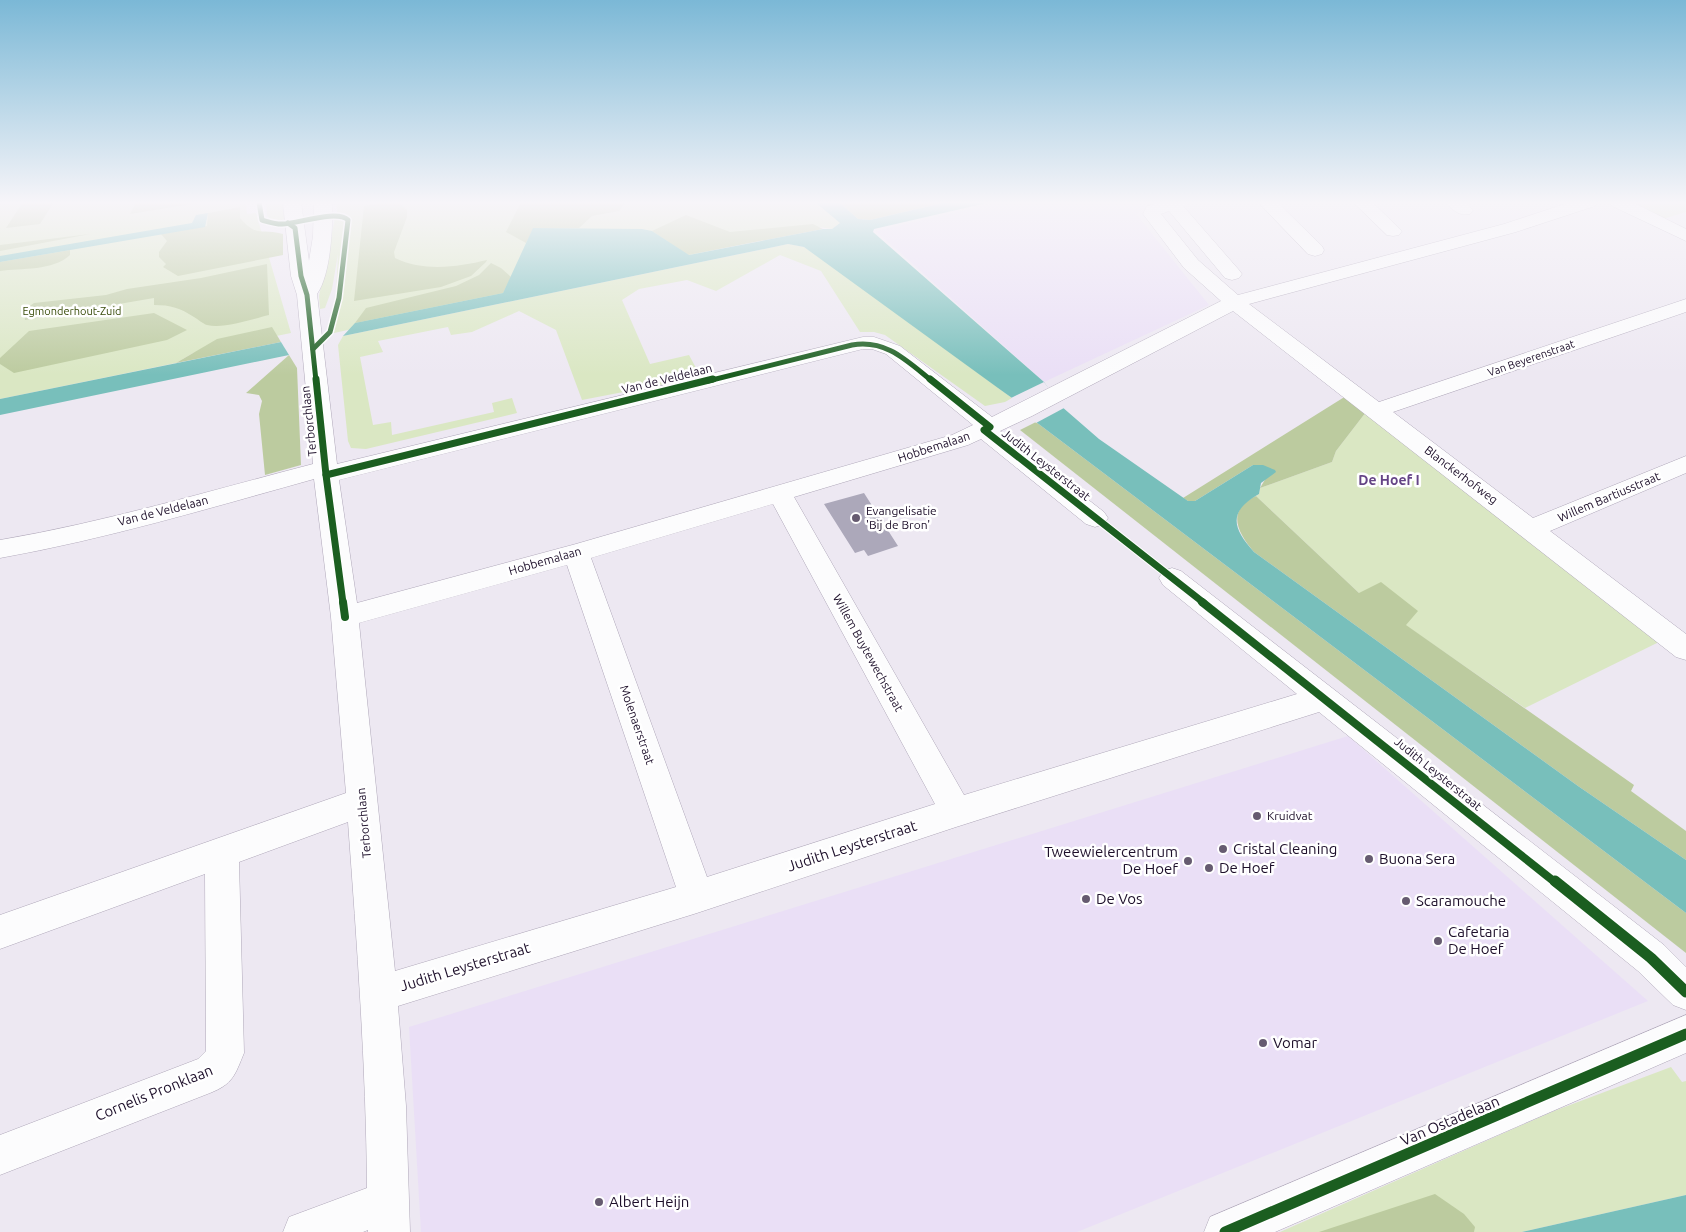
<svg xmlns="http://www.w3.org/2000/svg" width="1686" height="1232" viewBox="0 0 1686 1232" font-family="Ubuntu,sans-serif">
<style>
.built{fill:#eadff6}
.green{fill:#dae7c3}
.forest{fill:#bccb9f}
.water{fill:#78bfbb}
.pier{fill:#ede8f2}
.building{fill:#aca8ba}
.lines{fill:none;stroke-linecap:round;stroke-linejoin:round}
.minor-casing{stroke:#afa7b9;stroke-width:1}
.minor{fill:#fcfcfd;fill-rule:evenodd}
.cycleway-far3-casing{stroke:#fff;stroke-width:8}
.cycleway-far2-casing{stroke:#fff;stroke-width:9}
.cycleway-far1-casing{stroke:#fff;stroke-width:11}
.cycleway-casing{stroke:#fff;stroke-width:14}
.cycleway-far3{stroke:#1b5e20;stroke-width:5}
.cycleway-far2{stroke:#1b5e20;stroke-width:7}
.cycleway-far1{stroke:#1b5e20;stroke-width:8}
.cycleway{stroke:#1b5e20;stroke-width:11}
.poi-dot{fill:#665b70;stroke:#fff;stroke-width:2}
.labels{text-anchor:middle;stroke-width:5;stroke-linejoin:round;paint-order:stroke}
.far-park-label{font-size:11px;fill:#374a07;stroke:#fff}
.far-street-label{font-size:11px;fill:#1d0f2a;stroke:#fff}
.street-label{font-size:12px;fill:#1d0f2a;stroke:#fff}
.poi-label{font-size:12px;fill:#1d0f2a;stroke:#fff;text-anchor:start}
.neighbourhood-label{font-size:14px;font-weight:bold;fill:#654486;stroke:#fff}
.near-street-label{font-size:15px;fill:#1d0f2a;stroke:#fff}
.near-poi-label{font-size:15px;fill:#1d0f2a;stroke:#fff;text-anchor:start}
</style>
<rect width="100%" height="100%" fill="#ede8f2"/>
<!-- built -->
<g class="built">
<path d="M999,202H1136L1143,208L1137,215L1209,305L1044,382L876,231Z"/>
<path d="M1348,736L1648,1001L1077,1232H421L409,1027Z"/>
</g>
<!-- green -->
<g class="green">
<path d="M0,202H246L247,214L256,213L291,333L193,353L176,363L0,399Z"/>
<path d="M266,202H287L289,219L271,221L267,215Z"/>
<path d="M336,202H935L841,223L832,229L819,227L334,333L338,254L332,289L325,308L320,309L319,296L335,218H338Z"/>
<path d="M1633,202H1686V212L1663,219Z"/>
<path d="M788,244L804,247L824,260L1012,398L1005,402L985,406L885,335L874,332H860L821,271L780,255L716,291L687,280L639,289L622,300L650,364L689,355L701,377L582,400L556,330L519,311L472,332L451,335L448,327L378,341L383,352L360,357L373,425L391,422L392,435L494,412L492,403L512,398L517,413L366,449L351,448L348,441L338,345L343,336Z"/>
<path d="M1366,412L1661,641L1525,708L1359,593L1256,496L1259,494L1260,488L1332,462L1336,451Z"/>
<path d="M1671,1067L1682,1082L1686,1081V1195L1522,1232H1280L1554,1111Z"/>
</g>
<!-- forest -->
<g class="forest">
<path d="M23,202H54L40,224L6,228Z"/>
<path d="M136,202H205L130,214Z"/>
<path d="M386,202H399L407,210V217L394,252L395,258C424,272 458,267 487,260L486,262L471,276L441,287L354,301L364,206Z"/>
<path d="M521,202H626L619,211L592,216L579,228H534L526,243L506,232Z"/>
<path d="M839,202H947L870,220L858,219Z"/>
<path d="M240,207V218C258,238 259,228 283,234V255L178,276L163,267L166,264L159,257V252L167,241L161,234L207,226L208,213Z"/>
<path d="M686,215L730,232L813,224L823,229L688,255L652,231Z"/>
<path d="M90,234L0,251V245Z"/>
<path d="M70,250V255C53,271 21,268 0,271V262Z"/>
<path d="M491,263L501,268L511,277L503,293L355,323L366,308L456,286L479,275Z"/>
<path d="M267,264L269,315C253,319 224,329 207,325C203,324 198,319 194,317C180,308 171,305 154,305V298L25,320L24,310L34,303L106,295L127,289L201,278Z"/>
<path d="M154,313L187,330L167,340L14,373L0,364V358L29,331Z"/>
<path d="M272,327L281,342L176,363L217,339Z"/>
<path d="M289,355L297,368L301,465L265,475L259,414L262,401L259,395L246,393Z"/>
<path d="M1346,396L1366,412L1336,451L1332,462L1260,488L1266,478L1272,474L1253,465L1195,501H1188L1183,498Z"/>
<path d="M1036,422L1686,913V953L1020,430Z"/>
<path d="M1256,496L1359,593L1381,582L1418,611L1406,625L1634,785L1631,791L1686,831V860L1578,786L1254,552C1237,532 1226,510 1256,496Z"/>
<path d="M1435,1194L1464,1214L1475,1227L1474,1232H1319Z"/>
</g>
<!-- water -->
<g class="water">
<path d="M815,202H839L858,219L870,220L947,202H991L874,229L873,232L1044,382L1061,406L1099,439L1188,501H1195L1253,465H1263L1275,470L1276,472L1261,483L1259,494C1228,512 1232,527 1254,552L1578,786L1686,860V913L1036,422L1012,398L998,388L804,247L788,244L343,336L355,323L503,293L533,228L642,229L652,231L689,255L823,229H832L840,223Z"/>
<path d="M208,213L205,227L0,262V256L192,223L196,215Z"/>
<path d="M281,342L289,355L0,415V399Z"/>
<path d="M1686,1195V1232H1522Z"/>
</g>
<!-- pier -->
<path class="pier" d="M1044,382L1064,408L1036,423L1011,398Z"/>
<!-- building -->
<path class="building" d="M864,493L898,546L868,556L864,550L855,553L824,504Z"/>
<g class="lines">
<!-- minor casing -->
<g class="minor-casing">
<g id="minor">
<path d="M283,202H301L309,261L313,236L314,202H332C333,226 331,274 317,294L337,464L863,337H874L900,346L992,417L1221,301L1184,268L1143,214L1147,206L1162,202H1190L1184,207L1239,270L1242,274L1239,278L1232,280L1225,278L1169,211L1161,214L1198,260L1238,295L1504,224L1571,202H1598L1595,206L1516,232L1249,304L1379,402L1686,299V312L1393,412L1533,518L1686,456V473L1550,531L1686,634V660L1676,657L1233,311L1032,416L1000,431L1104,512L1108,518L1104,524L1095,527L1086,524L981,439L968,445L794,497L964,795L1297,694L1163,585L1159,578L1163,571L1172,568L1181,571L1664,945L1686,967V1010L1673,1005L1638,971L1319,712L956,827L697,913L398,1006L406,1106L410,1232H368V1230L363,1232H283L289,1217L367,1188C366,1066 357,944 348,822L239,862L244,1053C235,1075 233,1084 210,1093L0,1175V1135L198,1059L206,1051L205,874L0,949V915L346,793L331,617L314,479C210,508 106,539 0,558V540C106,522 209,491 313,464L297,295L291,276ZM863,349H872L886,354L973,425L952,435L576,544L357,603L339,480ZM773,504L935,804L707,877L591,558ZM567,565L676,887L395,971L359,623Z"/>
<path d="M1258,202H1277L1322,246L1324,250L1322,254L1315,256L1308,254Z"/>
<path d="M1353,202H1372L1402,231L1399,235L1393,236L1387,235Z"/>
<path d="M1446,202H1465L1473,210L1470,214C1459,216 1453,211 1446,202Z"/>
<path d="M1609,202H1632L1686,229V241L1612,206Z"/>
<path d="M1686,1015V1053L1275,1232H1204L1210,1217Z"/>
</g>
</g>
<!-- minor -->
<use href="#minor" class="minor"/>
<!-- cycleway-far3 casing -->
<g class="cycleway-far3-casing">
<g id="cycleway-far3">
<path d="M259,202L262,220C269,222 274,224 282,224C297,224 337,209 348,220L339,298L330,332L313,349"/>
<path d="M288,223L295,228L301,276L307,295L316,381"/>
<path d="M708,381L852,345C886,339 907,361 932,381"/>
</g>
</g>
<!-- cycleway-far2 casing -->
<g class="cycleway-far2-casing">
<g id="cycleway-far2">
<path d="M316,379L326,475L343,603"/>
<path d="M930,379L990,427L984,430L1204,603"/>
<path d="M326,475L713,379"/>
</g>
</g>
<!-- cycleway-far1 casing -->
<g class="cycleway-far1-casing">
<g id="cycleway-far1">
<path d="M343,602L345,617"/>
<path d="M1202,602L1556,883"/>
</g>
</g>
<!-- cycleway casing -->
<g class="cycleway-casing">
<g id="cycleway">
<path d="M1555,881L1651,958L1686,992"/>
<path d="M1225,1232L1686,1034"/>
</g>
</g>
<!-- cycleway-far3 -->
<use href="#cycleway-far3" class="cycleway-far3"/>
<!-- cycleway-far2 -->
<use href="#cycleway-far2" class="cycleway-far2"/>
<!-- cycleway-far1 -->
<use href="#cycleway-far1" class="cycleway-far1"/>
<!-- cycleway -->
<use href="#cycleway" class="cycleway"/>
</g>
<!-- sky -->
<linearGradient id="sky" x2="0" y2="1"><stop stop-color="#7bb8d6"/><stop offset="0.54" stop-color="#f7f5f9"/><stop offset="1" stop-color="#f7f5f9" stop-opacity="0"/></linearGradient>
<rect width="1686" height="375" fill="url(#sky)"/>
<!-- markers -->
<g class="poi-dot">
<circle cx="856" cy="518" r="5"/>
<circle cx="1257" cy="816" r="5"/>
<circle cx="1223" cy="849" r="5"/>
<circle cx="1369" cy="859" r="5"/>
<circle cx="1188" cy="861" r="5"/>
<circle cx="1209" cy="868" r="5"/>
<circle cx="1086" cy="899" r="5"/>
<circle cx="1406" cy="901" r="5"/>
<circle cx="1438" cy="941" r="5"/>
<circle cx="1263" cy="1043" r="5"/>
<circle cx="599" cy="1202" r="5"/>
</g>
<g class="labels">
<!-- far-park labels -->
<g class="far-park-label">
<text x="72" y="315">Egmonderhout-Zuid</text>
</g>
<!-- far-street labels -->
<g class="far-street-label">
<text transform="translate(1531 358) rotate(-19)" y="4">Van Beyerenstraat</text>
</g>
<!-- street labels -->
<g class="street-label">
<text transform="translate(667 379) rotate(-14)" y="4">Van de Veldelaan</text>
<text transform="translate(309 421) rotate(-96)" y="4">Terborchlaan</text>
<text transform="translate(934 447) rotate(-18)" y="4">Hobbemalaan</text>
<text transform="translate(1046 465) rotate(38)" y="4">Judith Leysterstraat</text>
<text transform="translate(1461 475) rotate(37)" y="4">Blanckerhofweg</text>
<text transform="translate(1609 497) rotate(-23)" y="4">Willem Bartiusstraat</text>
<text transform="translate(163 511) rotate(-14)" y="4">Van de Veldelaan</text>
<text transform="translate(545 561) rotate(-16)" y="4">Hobbemalaan</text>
<text transform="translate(868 653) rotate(61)" y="4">Willem Buytewechstraat</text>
<text transform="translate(637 725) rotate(71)" y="4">Molenaerstraat</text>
<text transform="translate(1438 774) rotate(39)" y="4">Judith Leysterstraat</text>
<text transform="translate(364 823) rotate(-95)" y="4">Terborchlaan</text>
</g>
<!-- poi labels -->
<g class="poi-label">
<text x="866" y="515">Evangelisatie<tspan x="866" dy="14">'Bij de Bron'</tspan></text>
<text x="1267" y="820">Kruidvat</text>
</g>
<!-- neighbourhood labels -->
<g class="neighbourhood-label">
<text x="1389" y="485">De Hoef I</text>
</g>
<!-- near-street labels -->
<g class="near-street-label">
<text transform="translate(852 846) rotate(-18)" y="5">Judith Leysterstraat</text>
<text transform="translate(465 967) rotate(-17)" y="5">Judith Leysterstraat</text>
<text transform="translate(154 1093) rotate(-22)" y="5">Cornelis Pronklaan</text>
<text transform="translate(1450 1121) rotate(-23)" y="5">Van Ostadelaan</text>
</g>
<!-- near-poi labels -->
<g class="near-poi-label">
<text x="1233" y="854">Cristal Cleaning</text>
<text x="1178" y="857" text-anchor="end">Tweewielercentrum<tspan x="1178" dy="17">De Hoef</tspan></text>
<text x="1379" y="864">Buona Sera</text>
<text x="1219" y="873">De Hoef</text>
<text x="1096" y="904">De Vos</text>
<text x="1416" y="906">Scaramouche</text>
<text x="1448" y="937">Cafetaria<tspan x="1448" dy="17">De Hoef</tspan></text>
<text x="1273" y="1048">Vomar</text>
<text x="609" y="1207">Albert Heijn</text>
</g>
</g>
</svg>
